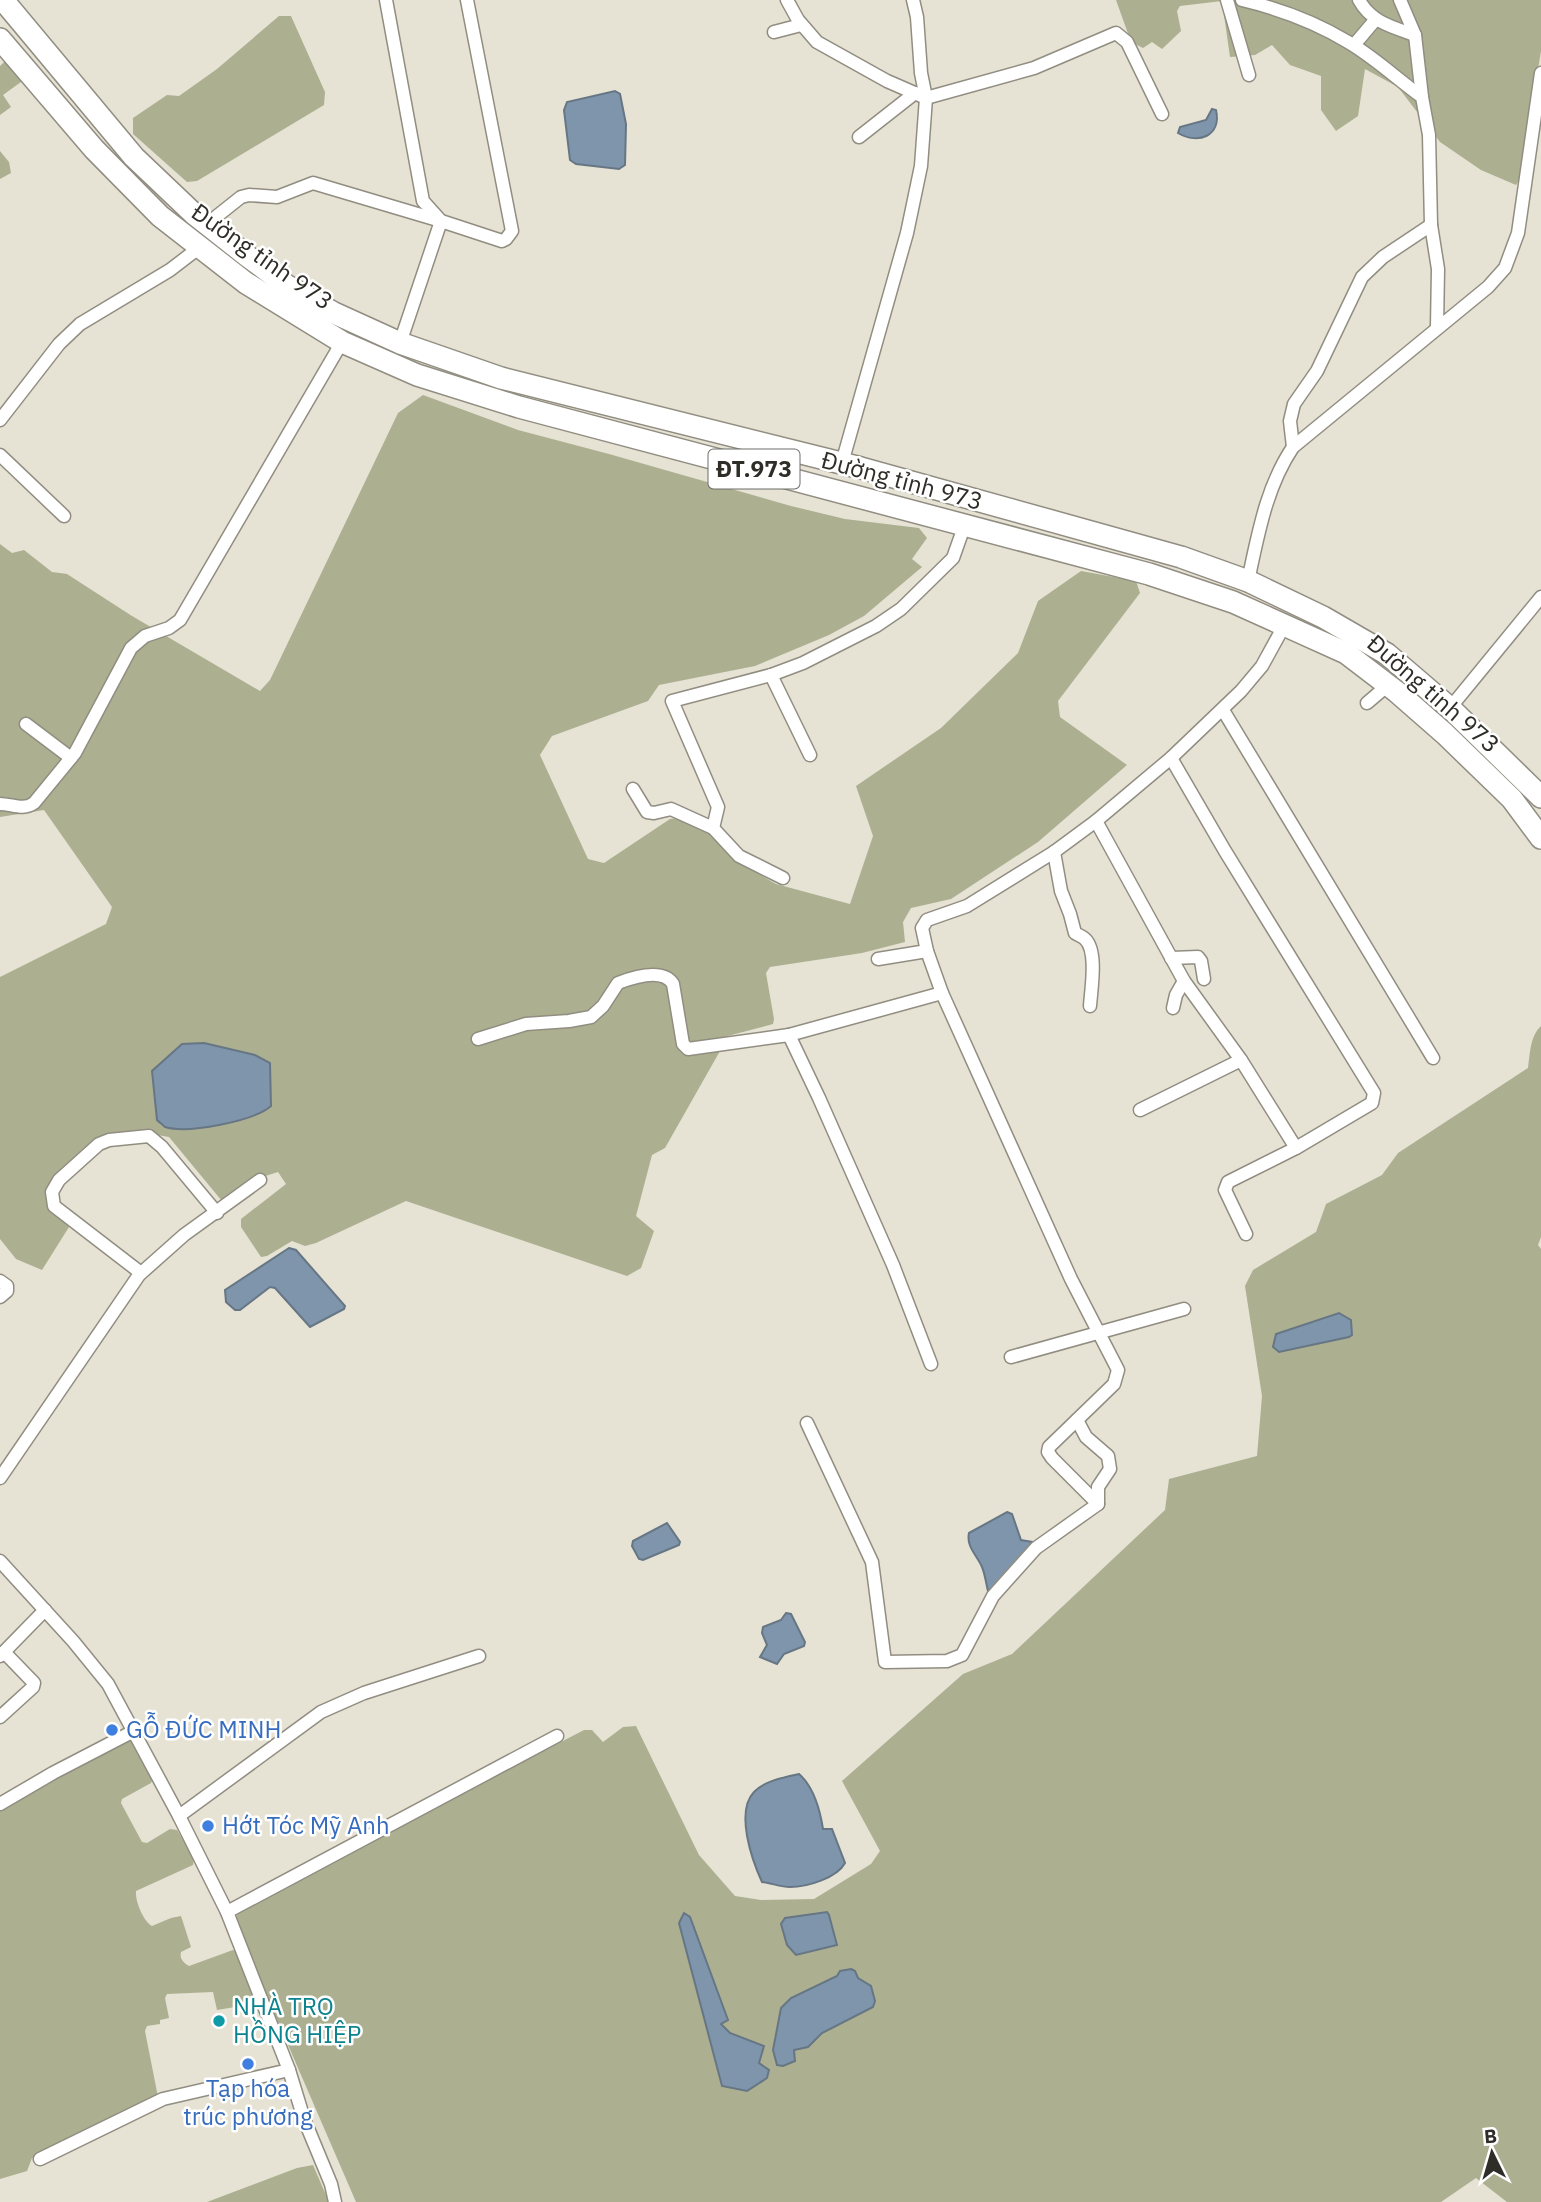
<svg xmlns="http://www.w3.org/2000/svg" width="1541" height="2202" viewBox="0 0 1541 2202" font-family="'IBM Plex Sans',sans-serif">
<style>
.forest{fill:#acb091}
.water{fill:#7e95ab;stroke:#667684;stroke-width:2}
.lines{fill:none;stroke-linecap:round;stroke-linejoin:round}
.street-casing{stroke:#918d81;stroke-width:15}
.primary-casing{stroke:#918d81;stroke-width:24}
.street{stroke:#fff;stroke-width:12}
.primary{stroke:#fff;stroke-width:21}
.shop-dot{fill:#3f7fe0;stroke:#fff;stroke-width:2.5}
.culture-dot{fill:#0f9aa8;stroke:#fff;stroke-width:2.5}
.labels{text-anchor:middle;stroke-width:5;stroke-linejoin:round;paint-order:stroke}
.shield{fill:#fff;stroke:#6d6c68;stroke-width:2}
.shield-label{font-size:23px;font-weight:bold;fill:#2f2d28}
.street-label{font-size:24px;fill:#2f2d28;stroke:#fff}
.shop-label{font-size:24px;fill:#366cbe;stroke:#fff;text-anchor:start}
.culture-label{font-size:24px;fill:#0d838f;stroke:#fff;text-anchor:start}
</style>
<rect width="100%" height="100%" fill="#e6e2d4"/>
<!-- forest -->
<g class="forest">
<path d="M1116,0H1541V51L1521,177L1516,185L1481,170L1440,142L1398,87L1365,69L1358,116L1336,131L1321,110V76L1290,65L1272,45L1255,55L1230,57L1222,1L1180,6L1177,11L1181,31L1162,49L1152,42L1143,48L1131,42Z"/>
<path d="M279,16H291L325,92L324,105L197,181L187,182L133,134V118L167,95L179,96L217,69Z"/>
<path d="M7,59L25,79L3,95L11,107L0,115V66Z"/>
<path d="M0,151L9,162L11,173L0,179Z"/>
<path d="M423,395L518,430L609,454L791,506L845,519L919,528L927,538L912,559L922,567L864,616L829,635L755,666L659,685L648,701L552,736L540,755L588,859L604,863L670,819L685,817L725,844L736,861L776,884L850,904L873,836L856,786L941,728L1018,653L1038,601L1081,571L1136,581L1140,593L1058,701L1060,717L1127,765L1038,842L951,899L911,908L903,922L905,942L862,953L770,967L766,973L774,1019L773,1024L720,1038V1051L665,1148L652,1155L636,1216L654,1231L641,1268L627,1276L406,1201L316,1243L305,1246L292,1241L267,1256L261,1257L241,1227V1219L286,1184L278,1172L259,1178L222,1201L169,1137L146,1133L108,1137L50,1186L69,1227L42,1270L16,1259L0,1239V977L106,924L112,907L44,810L0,817V544L12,553L24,550L52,572L67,574L132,616L260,691L270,680L398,413Z"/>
<path d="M1541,1026V1237L1538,1245L1541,1249V2202H1507L1476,2178L1441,2202H356L237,1927V1915L376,1838L584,1730H592L603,1742L623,1727L636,1726L699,1855L735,1896L761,1900L814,1899L871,1864L880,1851L842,1781L963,1674L1012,1654L1165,1510L1169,1479L1257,1456L1262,1396L1245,1286L1253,1270L1316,1232L1326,1204L1382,1175L1398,1153L1528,1068C1530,1054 1530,1036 1541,1026Z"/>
<path d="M128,1737L132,1739L153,1778L151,1783L122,1799L121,1803L142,1842L147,1843L170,1829L177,1830L194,1858L193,1865L136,1891C135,1901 143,1921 152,1926L171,1918L181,1916L191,1947L181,1952C179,1959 184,1963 189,1966L233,1950L236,1952L254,1997L253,2004L217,2010L213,1992L167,1994L165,1998L169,2018L160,2020V2024L147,2026L145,2031L158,2097L147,2099L32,2158L27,2171L0,2179V1808Z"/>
<path d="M313,2165L329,2202H207L297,2168Z"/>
</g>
<!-- water -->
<g class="water">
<path d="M615,91L620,94L626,124L625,165L619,169L576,164L570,160L564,110L567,102Z"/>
<path d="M1212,109L1216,110C1222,136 1198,145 1178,133L1180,127L1206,120Z"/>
<path d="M204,1043L255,1055L270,1063L271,1106C254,1121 188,1134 165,1127C164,1126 158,1121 157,1120L152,1071L182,1044Z"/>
<path d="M289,1248L296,1250L345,1306L344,1309L310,1327L275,1288L270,1287L240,1310H235L226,1302L225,1290Z"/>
<path d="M1339,1313L1351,1320L1352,1335L1349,1337L1279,1352L1273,1347L1276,1334Z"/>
<path d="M1007,1512L1012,1514L1021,1540L1033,1542C1029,1561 1004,1566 1000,1586L991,1592L988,1591C986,1583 985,1574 982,1567C977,1555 966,1547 969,1533Z"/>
<path d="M667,1523L680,1542L679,1545L643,1560L639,1559L632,1546L633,1541Z"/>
<path d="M786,1613L791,1614L805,1642L804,1646L784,1654L777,1664L760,1657L767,1645L762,1633L763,1627L781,1620Z"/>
<path d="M799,1774C814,1787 820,1810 823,1829H832L845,1863C837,1878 807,1887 790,1887C781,1887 771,1883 762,1882C752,1860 735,1812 754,1792C764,1781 785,1777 799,1774Z"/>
<path d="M827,1912L829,1915L837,1945L796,1955L787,1945L781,1924L785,1918Z"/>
<path d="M684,1913L690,1917L728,2020L721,2024L730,2033L764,2046L759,2063L769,2070L767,2078L747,2091L722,2086L679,1923Z"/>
<path d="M851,1969L855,1971L858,1978L871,1986L875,2001L873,2007L822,2033L808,2047L794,2050L795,2061L783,2066L777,2065L773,2050L781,2008L791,1998L837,1976L840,1971Z"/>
</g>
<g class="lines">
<!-- street casing -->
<g class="street-casing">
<g id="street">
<path d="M386,0L423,201L441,221L502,241L506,239L512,231L467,0"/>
<path d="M787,0L798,20L817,42L887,81L926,98L1034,68L1116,33L1127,42L1162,114"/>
<path d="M1227,0L1249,75"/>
<path d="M1242,0C1280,9 1315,22 1348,42C1374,57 1397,79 1422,97L1429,135L1431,225L1438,269L1437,327"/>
<path d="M1359,0C1371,22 1392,27 1415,35"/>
<path d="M1400,0L1415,35L1422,97"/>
<path d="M774,32L801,25"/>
<path d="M1354,45L1376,19"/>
<path d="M859,137L915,93"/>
<path d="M207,224L241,197L249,195L277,197L313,183L441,221L400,343"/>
<path d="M0,420L59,344L80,324L170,270L200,247"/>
<path d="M1293,447L1290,421L1294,404L1317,371L1362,277L1383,257L1431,225"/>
<path d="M0,455L64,516"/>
<path d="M842,463L907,233L921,166L926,98L921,73L917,17L913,0"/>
<path d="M1248,581C1258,535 1266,487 1293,447L1488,287L1505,268L1518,233L1541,73"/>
<path d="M771,675L810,755"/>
<path d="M1367,703L1388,685"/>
<path d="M1450,708L1541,597"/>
<path d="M1223,710L1433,1058"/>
<path d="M26,724L71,758"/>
<path d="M1171,758L1225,851L1374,1093L1372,1103L1296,1148L1228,1182L1225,1190L1246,1234"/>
<path d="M633,789L647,812L654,813L671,809L713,828L739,856L783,878"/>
<path d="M0,804C12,804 23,811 34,803L75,753L131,648L145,636L169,628L180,620L342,342"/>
<path d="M1096,821L1184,981L1241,1060L1296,1148"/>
<path d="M713,828L718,807L672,701L771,675L803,663L876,626L901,609L953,558L965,524"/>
<path d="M1054,852L1061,891L1070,914L1075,933C1078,935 1082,936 1085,939C1098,951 1091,990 1090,1006"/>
<path d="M1171,958L1198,957L1201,961L1204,979"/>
<path d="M878,959L927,951"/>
<path d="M1173,1008L1176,995L1184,981"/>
<path d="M478,1039L526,1024L569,1021L591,1017L603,1006L618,983C634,977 663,968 673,984L683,1044L688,1049L789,1035"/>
<path d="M1140,1110L1241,1060"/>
<path d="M141,1273L54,1206L52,1192L59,1180L99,1144L109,1140L149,1136L162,1147L217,1213"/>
<path d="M0,1281L7,1286V1291L0,1297"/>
<path d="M1011,1357L1184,1309"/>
<path d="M931,1364L893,1265L819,1098L789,1035L942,993"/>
<path d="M807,1423L872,1562L885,1662L947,1661L962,1655L993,1596L1036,1548L1098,1504V1487L1110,1469L1108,1456L1086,1437L1077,1420"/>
<path d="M0,1478L139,1275L184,1235L260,1180"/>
<path d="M1098,1504L1052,1458L1048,1452L1049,1447L1114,1384L1118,1370L1071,1279L942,993L927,951L922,928L927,920L967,906L1054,852L1096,821L1171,758L1241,691L1262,666L1285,624"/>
<path d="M0,1561L73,1641L108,1684L179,1816L227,1912L289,2070L304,2119L331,2184L335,2202"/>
<path d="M0,1656L45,1610"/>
<path d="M0,1717L33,1687L34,1683L4,1652"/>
<path d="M0,1804L53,1773L132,1732"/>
<path d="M179,1816L321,1712L364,1693L479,1656"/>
<path d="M227,1912L557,1736"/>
<path d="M40,2159L163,2099L289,2070"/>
</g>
</g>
<!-- primary casing -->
<g class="primary-casing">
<g id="primary">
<path d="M3,0L134,157L194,214L246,255L286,285L334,313L400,343L501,378L861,468L1181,557L1248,581L1323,617L1387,654L1450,708L1541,797"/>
<path d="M0,39L94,149L160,216L246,283L342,342L417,375L519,407L1149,574L1233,602L1346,653L1397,692L1445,734L1512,799L1541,838"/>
</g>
</g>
<!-- street -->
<use href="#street" class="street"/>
<!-- primary -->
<use href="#primary" class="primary"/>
</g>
<!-- markers -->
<g class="shop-dot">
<circle cx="112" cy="1730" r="7"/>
<circle cx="208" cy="1826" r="7"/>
<circle cx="248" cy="2064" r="7"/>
</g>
<circle class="culture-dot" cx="219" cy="2021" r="7"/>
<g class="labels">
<!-- shield labels -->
<rect class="shield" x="708.5" y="449.5" width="91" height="39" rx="5"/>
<g class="shield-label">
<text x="754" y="477">ĐT.973</text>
</g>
<!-- street labels -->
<g class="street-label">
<text transform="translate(262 257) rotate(35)" y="8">Đường tỉnh 973</text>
<text transform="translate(902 481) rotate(15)" y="8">Đường tỉnh 973</text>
<text transform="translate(1433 694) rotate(41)" y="8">Đường tỉnh 973</text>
</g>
<!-- shop labels -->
<g class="shop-label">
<text x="126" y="1738">GỖ ĐỨC MINH</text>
<text x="222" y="1834">Hớt Tóc Mỹ Anh</text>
<text x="248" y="2097" text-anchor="middle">Tạp hóa<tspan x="248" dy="28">trúc phương</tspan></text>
</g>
<!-- culture labels -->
<g class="culture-label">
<text x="233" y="2015">NHÀ TRỌ<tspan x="233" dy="28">HỒNG HIỆP</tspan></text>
</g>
</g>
<!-- north arrow -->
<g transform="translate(1492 2153) rotate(355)" stroke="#ffffff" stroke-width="5" paint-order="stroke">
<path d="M0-5L12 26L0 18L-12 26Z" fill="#2f2d28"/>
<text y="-10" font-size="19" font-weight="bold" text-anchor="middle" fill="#2f2d28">B</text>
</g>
</svg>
